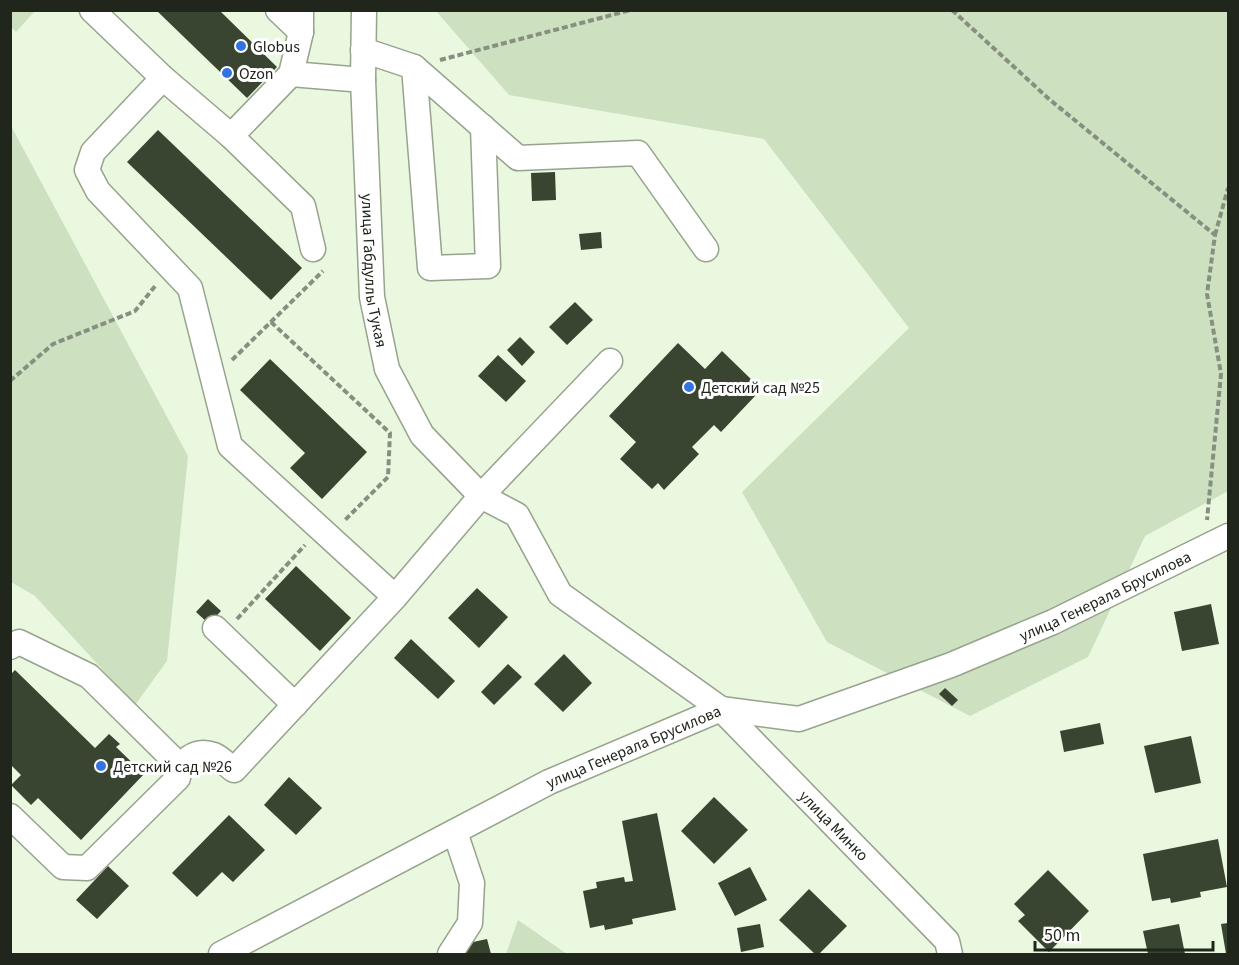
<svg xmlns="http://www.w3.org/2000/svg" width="1239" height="965" viewBox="0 0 1239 965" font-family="'Source Sans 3',sans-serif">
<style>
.green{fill:#cde0bf}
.building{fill:#394431}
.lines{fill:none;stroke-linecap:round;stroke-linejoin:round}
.minor-casing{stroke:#97a38d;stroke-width:27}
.path{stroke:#879080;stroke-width:4;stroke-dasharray:6 3;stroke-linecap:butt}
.minor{stroke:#fff;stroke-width:24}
.poi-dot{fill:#3373e1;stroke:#fff;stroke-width:2}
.labels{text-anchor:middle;stroke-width:6;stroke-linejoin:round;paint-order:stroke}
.poi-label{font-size:16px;fill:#21261d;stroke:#fff;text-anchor:start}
.street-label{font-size:16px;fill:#21261d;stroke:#fff}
</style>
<rect width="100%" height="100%" fill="#eaf8e0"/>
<!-- green -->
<g class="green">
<path d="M10,11L35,10V11L16,32L11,27Z"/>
<path d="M436,11H1228V491L1145,536L1088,657L970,716L827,642L742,492L909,328L764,139L509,95Z"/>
<path d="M10,124L188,456L167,661L135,705L35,596L11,582Z"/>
<path d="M518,920L567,954H506Z"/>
</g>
<!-- building -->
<g class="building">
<path d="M156,10H219L277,67L247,98Z"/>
<path d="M158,130L302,268L271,300L127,162Z"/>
<path d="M555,172L556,200L532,201L531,173Z"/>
<path d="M601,232L602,248L581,250L579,234Z"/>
<path d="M575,302L593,320L567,345L549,327Z"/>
<path d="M520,337L535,352L522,366L507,350Z"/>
<path d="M678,343L705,369L722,351L754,382L748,388L756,395L721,432L714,425L692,447L699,454L664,490L658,483L652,489L620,459L636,442L609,416Z"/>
<path d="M498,355L526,381L506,402L478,376Z"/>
<path d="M270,359L367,452L322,499L290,468L305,453L240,390Z"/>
<path d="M296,566L351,618L320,651L265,599Z"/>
<path d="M477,588L508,617L479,648L448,618Z"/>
<path d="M208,599L221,611L209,624L196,612Z"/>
<path d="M1211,604L1219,644L1182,651L1174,612Z"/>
<path d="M411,639L455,681L438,699L394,658Z"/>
<path d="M564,654L592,683L563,712L534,684Z"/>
<path d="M508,664L522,677L494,705L481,692Z"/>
<path d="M15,670L95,748L109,734L120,744L116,747L144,774L81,840L38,798L31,805L11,785L21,775L10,764V675Z"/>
<path d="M945,688L958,700L952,706L939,694Z"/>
<path d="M1100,723L1104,744L1064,752L1060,731Z"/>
<path d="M1191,736L1201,783L1155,793L1144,746Z"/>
<path d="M289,777L322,808L296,835L264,805Z"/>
<path d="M714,797L748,830L714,864L681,831Z"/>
<path d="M657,813L676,910L632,919L633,924L605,930L604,925L590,928L583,891L597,888L596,882L624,877L625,882L633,881L622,821Z"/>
<path d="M229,815L265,850L233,882L222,872L197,897L172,873Z"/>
<path d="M1218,839L1227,887L1200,892L1201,897L1171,903L1170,898L1152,901L1143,854Z"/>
<path d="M108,866L129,886L97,919L76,900Z"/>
<path d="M750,867L767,900L735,916L718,883Z"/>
<path d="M1048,870L1089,911L1049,952L1018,921L1025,915L1014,904Z"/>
<path d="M809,889L847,926L819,954H815L779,920Z"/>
<path d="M1228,923V954H1226L1221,924Z"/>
<path d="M760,924L764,947L741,952L737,928Z"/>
<path d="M1179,924L1185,954H1148L1143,931Z"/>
<path d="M487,939L491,954H466L464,944Z"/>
</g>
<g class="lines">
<!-- minor casing -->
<g class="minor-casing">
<g id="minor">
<path d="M92,10L163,78L231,136L303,206L313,249"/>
<path d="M278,10L301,32"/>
<path id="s1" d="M364,10L363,80L372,297L387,369L422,435L481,496L517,515L560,594L721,709L947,941L950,954"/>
<path d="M363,50L414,67L518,158L638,153L706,249"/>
<path d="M414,67L430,268L488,266L483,127"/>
<path d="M291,74L363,80"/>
<path d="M163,78L93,152L87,170L98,191L190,288L230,446L395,597"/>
<path d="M231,136L291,74L301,32V10"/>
<path d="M215,628L295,705"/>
<path d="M10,647L19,642L89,676L180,766"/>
<path d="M10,816L63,867L87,868L178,778C180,761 195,748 214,755C221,758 228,766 234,770L395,597L481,496L610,361"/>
<path id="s2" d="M221,954L549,782L721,709L799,719L951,665L1053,622L1228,536"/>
<path d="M450,954L470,923L472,883L455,832"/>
</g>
</g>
<!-- path -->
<g class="path">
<path d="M952,10L1049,99L1215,235L1207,294L1221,374L1207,520"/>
<path d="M440,60L631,10"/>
<path d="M1215,235L1228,188"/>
<path d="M271,322L390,433L388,477L344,521"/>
<path d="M232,360L323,271"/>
<path d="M10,381L53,344L135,311L156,285"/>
<path d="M237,619L305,545"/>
</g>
<!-- minor -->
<use href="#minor" class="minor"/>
</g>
<!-- markers -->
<g class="poi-dot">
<circle cx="241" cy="46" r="6"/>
<circle cx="227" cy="73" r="6"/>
<circle cx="689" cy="387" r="6"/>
<circle cx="101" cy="766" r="6"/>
</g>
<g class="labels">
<!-- poi labels -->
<g class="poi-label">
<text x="253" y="52">Globus</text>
<text x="239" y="79">Ozon</text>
<text x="701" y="393">Детский сад №25</text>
<text x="113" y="772">Детский сад №26</text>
</g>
<!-- street labels -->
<g class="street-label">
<text dy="6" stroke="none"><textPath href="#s1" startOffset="261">улица Габдуллы Тукая</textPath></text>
<text dy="6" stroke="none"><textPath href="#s2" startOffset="966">улица Генерала Брусилова</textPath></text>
<text dy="6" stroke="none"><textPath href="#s2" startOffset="462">улица Генерала Брусилова</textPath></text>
<text dy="6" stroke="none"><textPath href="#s1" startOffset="1011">улица Минко</textPath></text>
</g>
</g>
<!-- border -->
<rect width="1239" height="965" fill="none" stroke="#21261d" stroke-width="24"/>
<!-- scale -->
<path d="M1035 941v9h178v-9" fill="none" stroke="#21261d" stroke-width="3"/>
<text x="1044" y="941" font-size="18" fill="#21261d" stroke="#ffffff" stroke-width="4.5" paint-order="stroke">50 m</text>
</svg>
